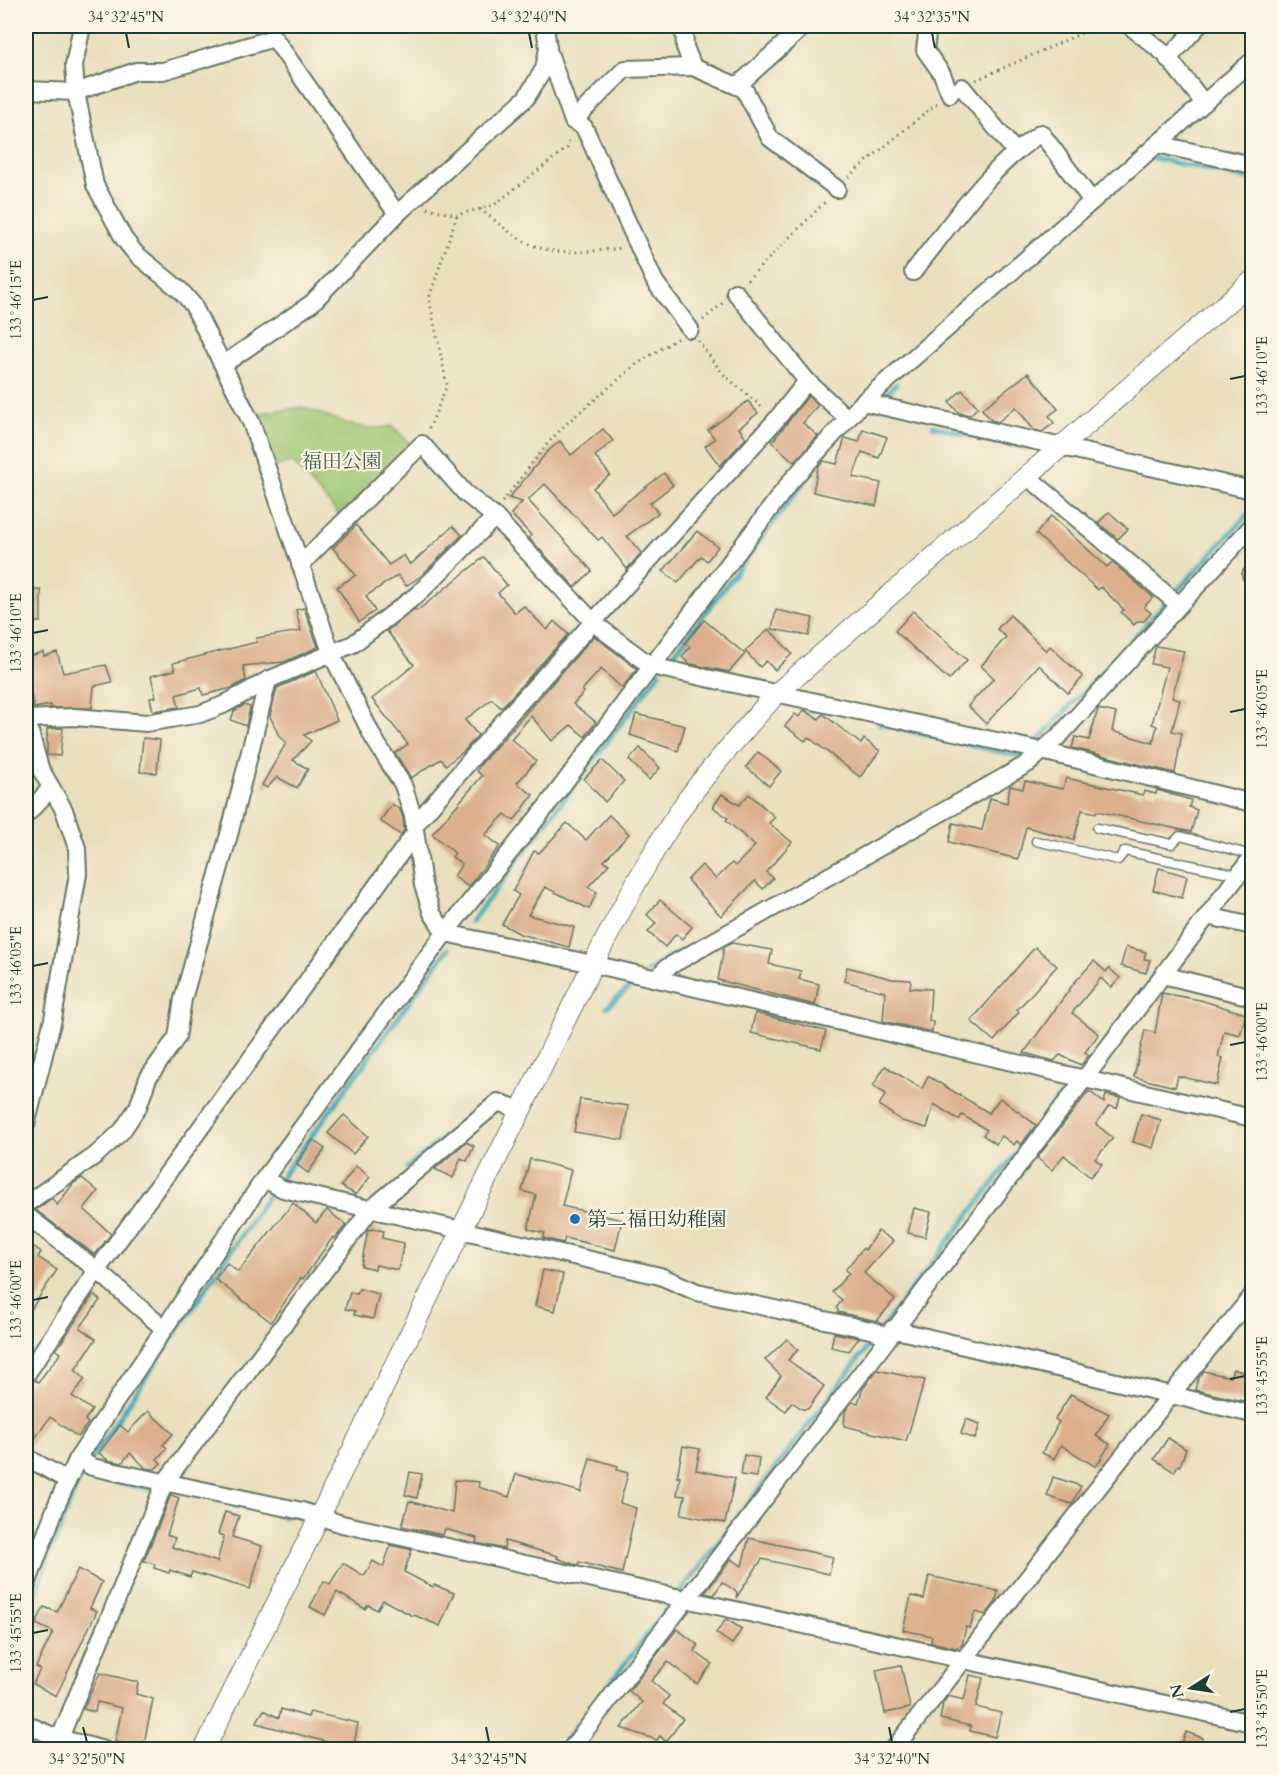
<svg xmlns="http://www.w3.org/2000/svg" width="1278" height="1775" viewBox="0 0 1278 1775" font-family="Cardo,'Noto Serif JP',serif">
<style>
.green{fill:#9bc471;stroke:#5d8052;stroke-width:1.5}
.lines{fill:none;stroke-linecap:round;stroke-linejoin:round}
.stream{stroke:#3dabbb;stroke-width:5}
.building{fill:#dcb08d}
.service-casing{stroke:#667664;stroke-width:11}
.minor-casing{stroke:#667664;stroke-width:20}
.tertiary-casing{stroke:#667664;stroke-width:22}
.path{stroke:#667664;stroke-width:3;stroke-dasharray:1.5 4.5;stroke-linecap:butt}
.service{stroke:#fff;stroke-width:8}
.minor{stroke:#fff;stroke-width:16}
.tertiary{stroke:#fff;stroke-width:20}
.ticks{fill:none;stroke:#1f3d34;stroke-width:2}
.poi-dot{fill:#1f6fb2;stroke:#fcf5e5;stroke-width:2}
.labels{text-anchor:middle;stroke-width:4.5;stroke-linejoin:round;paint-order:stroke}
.park-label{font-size:20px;fill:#3e5f43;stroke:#fcf5e5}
.poi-label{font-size:20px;fill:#1f3d34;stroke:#fcf5e5;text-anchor:start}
.neatline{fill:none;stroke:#1f3d34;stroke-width:2}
.ticks-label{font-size:15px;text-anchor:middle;fill:#1f3d34}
</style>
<rect width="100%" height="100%" fill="#fcf5e5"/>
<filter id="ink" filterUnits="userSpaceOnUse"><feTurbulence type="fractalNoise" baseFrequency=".0167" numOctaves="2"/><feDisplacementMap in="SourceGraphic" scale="12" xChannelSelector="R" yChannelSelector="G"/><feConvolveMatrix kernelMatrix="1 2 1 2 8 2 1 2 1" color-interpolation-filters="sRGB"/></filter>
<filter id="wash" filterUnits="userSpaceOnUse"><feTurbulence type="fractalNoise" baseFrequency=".008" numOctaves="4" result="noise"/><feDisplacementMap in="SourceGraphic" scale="24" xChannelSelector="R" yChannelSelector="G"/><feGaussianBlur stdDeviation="1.35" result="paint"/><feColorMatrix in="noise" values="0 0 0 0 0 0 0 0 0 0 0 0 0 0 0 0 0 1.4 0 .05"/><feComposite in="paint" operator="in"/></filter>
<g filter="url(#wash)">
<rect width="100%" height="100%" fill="#eadfbc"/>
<!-- green -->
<path class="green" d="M302,407C334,417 359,434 393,426L413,447L340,516L292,462L274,467L258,418L261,413Z"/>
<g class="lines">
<!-- stream -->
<g class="stream">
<path d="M1243,79L1252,72"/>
<path d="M1153,158L1252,180"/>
<path d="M877,402L896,384"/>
<path d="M933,426L1027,449"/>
<path d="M666,665L815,467"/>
<path d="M880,724L1026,758"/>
<path d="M1034,745L1252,510"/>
<path d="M1246,853L1252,844"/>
<path d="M471,922L660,672"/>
<path d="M647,972L679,951"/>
<path d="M607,1007L640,978"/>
<path d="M407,1168L449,1133"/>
<path d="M80,1476L158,1490"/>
<path d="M261,1510L285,1517"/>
<path d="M679,1594L1072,1080"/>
<path d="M26,1618L80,1476L267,1197L448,949"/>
<path d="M559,1750L673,1601"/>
</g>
</g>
<g id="blocks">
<!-- building -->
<g class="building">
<path d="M1028,373L1058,409L1049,416L1054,423L1042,432L1034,430L1016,407L998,422L991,420L982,409Z"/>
<path d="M962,390L978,407L970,415L959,413L949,402Z"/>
<path d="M808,396L818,405L803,423L818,436L794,462L772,442Z"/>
<path d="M748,401L758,413L739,428L746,438L720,466L705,446L715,439L708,430Z"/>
<path d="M603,429L613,441L595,456L610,475L593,488L612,513L664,473L673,485L650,503L658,513L627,536L641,553L627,569L602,537L598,540L545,484L528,500L592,571L575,587L529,538L531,535L511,514L522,502L509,498L547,452L560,441L571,455Z"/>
<path d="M863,429L887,437L879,458L862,452L853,477L881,483L876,506L813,492L818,467L824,461L837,464L845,438L859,442Z"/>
<path d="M1109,512L1128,529L1118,539L1098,523Z"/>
<path d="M1051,516L1107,567L1112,562L1153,597L1144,607L1151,613L1144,621H1138L1134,625L1121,612L1124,610L1101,587L1098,590L1036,534Z"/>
<path d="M356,525L389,565L404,555L410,565L453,526L462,535L421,576L406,586L398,575L366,596L375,611L359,622L337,587L356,575L333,548Z"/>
<path d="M697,531L718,547L707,561L701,556L678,583L663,571Z"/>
<path d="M484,557L507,585L498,593L515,613L524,606L547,630L554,621L568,634L501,708L492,699L465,720L478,735L464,751L446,765L441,759L411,778L395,753L408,744L372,699L414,665L387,631L415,609L417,611Z"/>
<rect x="26" y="590" width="15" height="32"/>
<path d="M304,608L318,647L284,662L243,666L246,680L232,688L203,695L201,688L176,695L179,707L153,711L150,698L156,697L151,676L175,670L173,663L257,642L256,638L301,631L296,610Z"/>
<path d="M776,610L813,618L809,636L772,629Z"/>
<path d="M913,611L967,660L949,680L895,631Z"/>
<path d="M1010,615L1046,651L1050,646L1083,677L1068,693L1039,665L986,724L968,706L994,678L981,666L1006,637L997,629Z"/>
<path d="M704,620L745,654L729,672L690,664L682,657L690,647L685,643Z"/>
<path d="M769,629L792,654L775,670L766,661L760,667L745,651Z"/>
<path d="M594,636L637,669L622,688L601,669L582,690L584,692L573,704L596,722L585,737L571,725L552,741L531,716L511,739L536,761L517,783L533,795L514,821L505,814L485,835L500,846L468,887L454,876L462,864L452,857L455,853L432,834L482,776L477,771L480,765Z"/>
<path d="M1156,646L1184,651L1172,698L1180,700L1172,731L1182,733L1175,773L1072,748L1075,737L1089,740L1098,709L1116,713L1112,731L1153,743L1157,726L1152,724L1167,667L1151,664Z"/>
<path d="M43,652L44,656L57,652L63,673L106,665L112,682L94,686L92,708H50L51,705L34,708L30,690L26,691V657Z"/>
<path d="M316,671L337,720L304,735L311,741L293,760L308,769L297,788L277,777L267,788L262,785L286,743L279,736L270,716L277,688Z"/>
<path d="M244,705L250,707L246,726L231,720L234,711Z"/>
<path d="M804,710L819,719L823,714L861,744L864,739L880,751L860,777L808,737L805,741L785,726L795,714L799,717Z"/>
<path d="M636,714L685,726L678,751L630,735Z"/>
<path d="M63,728L60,756L47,755V729Z"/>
<path d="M143,738L160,740L157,773L140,772Z"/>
<path d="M640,748L660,768L649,780L629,760Z"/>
<path d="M758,752L781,771L769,786L746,767Z"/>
<path d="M602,760L624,781L605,802L584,779Z"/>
<path d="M1066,778L1143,795L1144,791L1156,794L1157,790L1191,800L1189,807L1197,810L1191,832L1097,811L1096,813L1082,810L1074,840L1026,827L1018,859L949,842L953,823L982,830L990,798L1007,803L1010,786L1023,789L1025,781L1063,789Z"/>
<path d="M722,794L739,805L749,794L775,817L769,823L792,842L766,872L773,878L763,889L755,881L721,916L687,880L702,865L716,879L732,863L735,866L755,846L726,820L728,818L713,807Z"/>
<path d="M392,804L400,810L403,818L404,830L401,835L380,821Z"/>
<path d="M609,815L629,834L604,861L609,864L588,887L597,892L589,909L545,887L528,915L574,927L569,947L520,934L502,924L519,895L513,891L534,851L539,853L567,823L586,840Z"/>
<path d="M1159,868L1187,876L1182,898L1153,890Z"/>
<path d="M660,900L692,927L682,939L676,934L665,947L648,932L656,923L647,915Z"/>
<path d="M732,943L772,950L769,964L801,971L799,979L819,984L815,1005L718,980L724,947Z"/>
<path d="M1035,947L1057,966L1017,1010L1019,1012L994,1041L971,1021Z"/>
<path d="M1126,947L1146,952L1144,959L1150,960L1146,973L1121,966Z"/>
<path d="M1094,961L1106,972L1109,968L1120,978L1111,988L1101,978L1072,1013L1099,1034L1085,1052L1089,1055L1081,1065L1060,1055L1054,1061L1024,1053L1074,983Z"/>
<path d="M847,967L892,979L911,980L910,988L931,989L929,1021H933L932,1032L883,1021L885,992L844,981Z"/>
<path d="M1162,993L1200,1000L1246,1014L1240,1035L1224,1031L1218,1057L1223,1058L1217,1085L1178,1076L1175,1087L1134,1077L1145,1030L1155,1033Z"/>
<path d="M755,1013L826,1031L821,1049L751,1033Z"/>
<path d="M885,1066L922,1089L928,1076L989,1113L1000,1098L1036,1125L1021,1145L1017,1141L1014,1145L1002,1136L996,1144L983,1135L987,1130L962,1115L959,1120L934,1104L927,1128L902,1121L879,1105L886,1094L873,1086Z"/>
<path d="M1089,1091L1104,1103L1106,1095L1120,1098L1117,1108L1109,1106L1096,1124L1113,1138L1095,1159L1102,1164L1090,1177L1064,1155L1052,1170L1037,1158Z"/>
<path d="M580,1099L628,1106L623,1140L574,1132Z"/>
<path d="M1141,1114L1161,1120L1153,1148L1133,1142Z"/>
<path d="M344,1115L368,1136L353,1154L328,1133Z"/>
<path d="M313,1140L325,1149L308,1173L296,1164Z"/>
<path d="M466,1142L474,1146L467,1161L461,1158L453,1178L435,1169Z"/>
<path d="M530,1159L571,1170L562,1206L622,1220L615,1250L565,1238L563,1243L543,1238L545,1233L528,1229L536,1195L522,1191Z"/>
<path d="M356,1166L370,1177L356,1195L341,1186Z"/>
<path d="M82,1178L98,1191L84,1209L111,1234L95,1255L36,1210L52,1198L57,1205L73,1184Z"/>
<path d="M293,1203L316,1223L327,1210L346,1225L335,1238L333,1237L303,1279L301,1278L271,1322L215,1279L227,1263L238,1272Z"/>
<path d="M914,1208L931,1212L925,1237L908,1233Z"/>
<path d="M374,1229L384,1231L382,1238L404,1243L398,1270L376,1265L375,1269L361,1266L368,1230Z"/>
<path d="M878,1231L893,1241L864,1273L895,1299L877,1321L838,1312L837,1307L842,1300L832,1292L849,1273L845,1270L863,1248L865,1250Z"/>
<path d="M26,1241L41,1252L38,1257L57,1270L26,1317Z"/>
<path d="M543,1270L563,1274L555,1311L535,1306Z"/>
<path d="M359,1289L379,1294L373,1319L354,1315L355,1311L345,1309L350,1292L357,1294Z"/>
<path d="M93,1295L100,1300L80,1328L96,1339L75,1370L85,1379L72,1396L92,1410L85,1420L88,1423L78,1437L50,1417L29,1447H26V1385L35,1380L38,1382L61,1353L56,1350Z"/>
<path d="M834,1333L859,1338L849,1351L831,1347Z"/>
<path d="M787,1339L798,1350L788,1360L824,1386L808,1409H802L792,1402L786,1411L766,1397L781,1376L765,1360Z"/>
<path d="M1233,1369L1252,1375V1403L1195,1390L1198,1379L1204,1371L1230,1377Z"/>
<path d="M877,1370L925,1380L906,1441L844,1426L845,1411L852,1402L858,1403L862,1390Z"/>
<path d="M1071,1394L1109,1414L1096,1436L1110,1444L1096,1467L1061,1445L1054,1459L1042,1453L1059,1422L1055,1419Z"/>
<path d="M148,1411L173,1434L163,1445L167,1448L157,1459L161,1463L155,1469L146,1468L130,1453L122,1463L108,1460L99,1453L120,1425L128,1432Z"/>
<path d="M966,1419L980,1424L975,1439L961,1434Z"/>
<path d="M1168,1438L1186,1449L1180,1466L1178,1465L1174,1472L1154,1459Z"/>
<path d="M683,1446L700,1449L696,1470L735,1478L725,1523L681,1514L685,1496L677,1495L680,1477H677Z"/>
<path d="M744,1455L759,1458L757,1477L741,1475Z"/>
<path d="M590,1458L618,1466L617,1470L628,1473L620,1503L636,1508L622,1573L579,1562L578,1565L573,1564L557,1558L558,1556L505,1541L504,1549L476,1543L477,1538L445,1529L443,1535L402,1526L409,1501L452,1513L455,1480L479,1482L478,1487L509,1497L516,1474L581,1492Z"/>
<path d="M410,1472L422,1474L417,1498L405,1495Z"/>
<path d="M1053,1477L1081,1486L1072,1504L1047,1496Z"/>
<path d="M171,1495L179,1498L167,1535L175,1538L172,1547L217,1562L224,1536L218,1534L225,1512L239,1516L232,1537L262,1546L250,1589L192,1572L190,1577L170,1570L169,1573L154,1568L155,1564L144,1561Z"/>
<path d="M749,1538L833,1557L829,1574L762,1559L736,1598L737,1592L722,1582L714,1595L705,1593L731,1559L742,1566Z"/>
<path d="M391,1545L412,1550L404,1572L433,1587L434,1585L454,1593L440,1626L414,1615L413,1616L383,1600L377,1610L368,1605L365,1609L337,1592L325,1615L310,1607L324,1581L330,1584L343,1563L364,1576L373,1561L383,1567Z"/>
<path d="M78,1569L102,1582L90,1608L97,1611L56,1696L33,1684L40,1669L36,1667L53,1632L36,1624L44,1607L57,1612Z"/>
<path d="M929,1576L998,1591L996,1602L986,1615L975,1612L970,1628L966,1627L962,1645L956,1648L931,1642L932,1636L903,1630L911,1596L924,1599Z"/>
<path d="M726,1619L742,1629L732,1644L716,1633Z"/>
<path d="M677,1629L698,1645L694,1651L712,1664L697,1684L668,1662L651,1681L669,1696L663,1704L683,1719L666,1742L660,1736L657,1740L621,1728L642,1702L629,1691Z"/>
<path d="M901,1665L910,1708L885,1713L876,1670Z"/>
<path d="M100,1673L138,1682L136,1694L153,1699L143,1748L115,1742L122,1708L97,1702L95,1712L83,1709Z"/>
<path d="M970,1675L983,1678L976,1707L1001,1713L995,1737L970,1731L971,1726L940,1719L943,1703L948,1696L964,1700Z"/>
<path d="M281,1709L308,1717L310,1712L358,1723L353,1749L256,1723L264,1710L279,1718Z"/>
<path d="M1186,1732L1203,1738L1200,1749H1180Z"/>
</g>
</g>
</g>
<g filter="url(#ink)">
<use href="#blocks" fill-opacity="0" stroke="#667664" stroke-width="1.5"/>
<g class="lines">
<!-- service casing -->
<g class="service-casing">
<g id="service">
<path d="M1097,828L1172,844L1180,836L1252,855"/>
<path d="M1036,841L1118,860L1125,851L1238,875"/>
</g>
</g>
<!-- minor casing -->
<g class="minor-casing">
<g id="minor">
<path d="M82,26L74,65L76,92L95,185L124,239L136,254L181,291L193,305L251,422L332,655L374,739L403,785L413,816L423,885L432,913L445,933L593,964L1252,1118"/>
<path d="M684,26L685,47L693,67L744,89L770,138L837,189"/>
<path d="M928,26L925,50L942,74L950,94"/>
<path d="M1130,26L1165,54L1204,103"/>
<path d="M548,50L573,121L584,127L655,282L690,329"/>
<path d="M1168,59L1198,26"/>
<path d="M737,86L804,26"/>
<path d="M962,87L1014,150"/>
<path d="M26,90L76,92L136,71H163L274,38L397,214"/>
<path d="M573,121L625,69L693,67"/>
<path d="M1157,144L1252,165"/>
<path d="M913,272C952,223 988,168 1041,133L1092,201"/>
<path d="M735,292L807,381L847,418"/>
<path d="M224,364L312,303L397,214L526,98L544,69L548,48L545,26"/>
<path d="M863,402L1252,490"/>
<path d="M1027,476L1179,605"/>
<path d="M300,565L422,444L465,493L495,517L595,624L651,666L1042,751L1252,803"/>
<path d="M1251,575H1252"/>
<path d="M26,718L40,768L64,810L77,848L78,874L53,1019L26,1125"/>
<path d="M26,719L75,717L146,723L200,714L223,705L268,680L353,644L418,594L495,517"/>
<path d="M26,815L51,788"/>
<path d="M414,826L508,716L776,420L807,381"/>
<path d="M1208,916L1252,926"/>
<path d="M1163,975L1252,997"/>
<path d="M656,979L666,968L1029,763L1061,734L1252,526"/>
<path d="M264,1179L283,1189L660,1276L697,1292L875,1331L887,1337"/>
<path d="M26,1204L96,1155L122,1131L138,1107L148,1078L177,1037L183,999L230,831L268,680"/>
<path d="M26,1215L97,1270L163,1328"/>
<path d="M892,1329L1252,1414"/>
<path d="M26,1375L97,1270L415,833"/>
<path d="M26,1457L67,1480"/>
<path d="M78,1458L92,1467L302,1511L342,1524L1252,1723"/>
<path d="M26,1587L57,1504L78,1458L264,1179L445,933L546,807L791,481L863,402L1252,61"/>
<path d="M26,1724L55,1737L104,1750"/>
<path d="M55,1750L165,1482L371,1209L498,1102L521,1110"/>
<path d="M570,1750L880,1349L1252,857"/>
<path d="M893,1750L1170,1396L1252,1296"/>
</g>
</g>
<!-- tertiary casing -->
<g class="tertiary-casing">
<path id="tertiary" d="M204,1750L593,964C622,908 651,852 687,800C714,763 745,729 776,694L1252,281"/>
</g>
<!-- path -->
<g class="path">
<path d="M976,80L1098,26"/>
<path d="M848,177L937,103"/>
<path d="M427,208L457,215"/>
<path d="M480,209C496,221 512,236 530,244C556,257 594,251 623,248"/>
<path d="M747,280L827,200"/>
<path d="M703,320L723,303"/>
<path d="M698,341L723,374L764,409"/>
<path d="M429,429L447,385L429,298L457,215L494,205L567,148L570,138"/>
<path d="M502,502L548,443L567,423L637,364L678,338"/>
</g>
<!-- service -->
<use href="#service" class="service"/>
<!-- minor -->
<use href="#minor" class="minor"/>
<!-- tertiary -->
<use href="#tertiary" class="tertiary"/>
</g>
</g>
<!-- ticks -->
<path class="ticks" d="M126,33L129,48M529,33L532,48M932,33L935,48M33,300L48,297M1230,379L1245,376M33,633L48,630M1230,712L1245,709M33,966L48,963M1230,1045L1245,1042M33,1300L48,1297M1230,1379L1245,1376M33,1633L48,1630M1230,1712L1245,1709M83,1727L87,1742M486,1727L489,1742M889,1727L892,1742"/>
<!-- markers -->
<circle class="poi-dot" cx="575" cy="1219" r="6"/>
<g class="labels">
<!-- park labels -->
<g class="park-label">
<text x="342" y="468">福田公園</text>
</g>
<!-- poi labels -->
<g class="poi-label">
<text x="587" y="1226">第二福田幼稚園</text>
</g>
</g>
<!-- margin -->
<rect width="1278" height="1775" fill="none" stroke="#fcf5e5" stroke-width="66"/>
<!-- north arrow -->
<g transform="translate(1191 1688) rotate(258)" stroke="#fcf5e5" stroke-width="4.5" paint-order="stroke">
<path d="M0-4.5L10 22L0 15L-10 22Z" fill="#1f3d34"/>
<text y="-9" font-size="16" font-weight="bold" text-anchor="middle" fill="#1f3d34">N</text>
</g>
<rect x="33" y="33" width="1212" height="1709" class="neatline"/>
<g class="ticks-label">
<text x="126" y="22">34°32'45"N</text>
<text x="529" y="22">34°32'40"N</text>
<text x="932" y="22">34°32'35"N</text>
<text transform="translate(16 300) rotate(-90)" y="5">133°46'15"E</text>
<text transform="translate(1262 376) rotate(-90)" y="5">133°46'10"E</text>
<text transform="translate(16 633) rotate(-90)" y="5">133°46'10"E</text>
<text transform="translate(1262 709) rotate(-90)" y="5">133°46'05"E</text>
<text transform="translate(16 966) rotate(-90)" y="5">133°46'05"E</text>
<text transform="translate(1262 1042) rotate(-90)" y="5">133°46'00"E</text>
<text transform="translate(16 1300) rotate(-90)" y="5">133°46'00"E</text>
<text transform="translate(1262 1376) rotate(-90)" y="5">133°45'55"E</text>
<text transform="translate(16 1633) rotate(-90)" y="5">133°45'55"E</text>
<text transform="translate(1262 1709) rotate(-90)" y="5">133°45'50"E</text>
<text x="87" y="1764">34°32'50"N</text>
<text x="489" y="1764">34°32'45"N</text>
<text x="892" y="1764">34°32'40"N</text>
</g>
</svg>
